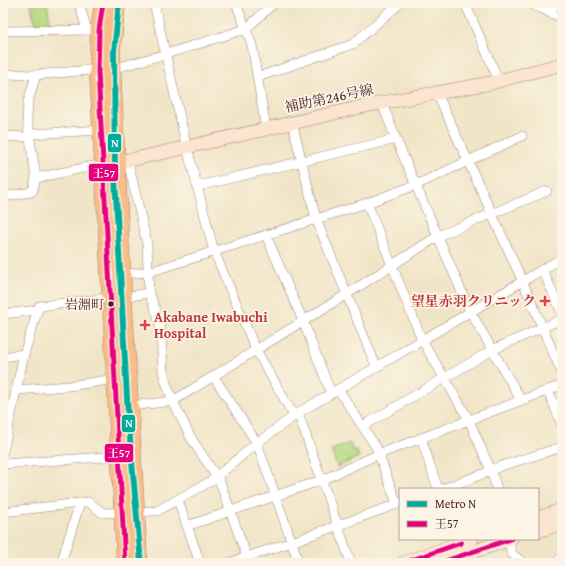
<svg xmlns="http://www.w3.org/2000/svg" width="565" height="566" viewBox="0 0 565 566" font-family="'Gentium Book Plus','Noto Serif JP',serif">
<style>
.green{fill:#b4d77f;stroke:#7f7b55}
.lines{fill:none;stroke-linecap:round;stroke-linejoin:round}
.street-casing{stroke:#9e8279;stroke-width:10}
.secondary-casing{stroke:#9e8279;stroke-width:14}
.highway-casing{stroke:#9e8279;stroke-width:18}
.street{stroke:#fff;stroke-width:9}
.secondary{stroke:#fce5d0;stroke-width:13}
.highway{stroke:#f8bd89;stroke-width:17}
.bus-1-casing{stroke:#fcf5e5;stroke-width:8}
.bus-1{stroke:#e5007d;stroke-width:5}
.metro-1-casing{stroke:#fcf5e5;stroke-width:9}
.metro-1{stroke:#00ac9b;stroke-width:6}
.health-dot{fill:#e0444e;stroke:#fcf5e5;stroke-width:1.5}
.bus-dot{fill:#4a1f2b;stroke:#fcf5e5;stroke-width:1.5}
.labels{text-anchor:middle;stroke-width:3.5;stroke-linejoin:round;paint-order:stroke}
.bus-label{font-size:13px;fill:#4a1f2b;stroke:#fcf5e5;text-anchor:end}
.street-label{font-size:14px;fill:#4a1f2b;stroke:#fcf5e5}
.health-label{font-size:14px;font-weight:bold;fill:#be3a42;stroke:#fcf5e5;text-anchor:end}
.line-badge{stroke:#fcf5e5;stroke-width:1.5}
.badge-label{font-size:11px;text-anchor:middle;font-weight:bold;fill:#fff}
</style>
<rect width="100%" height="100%" fill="#fcf5e5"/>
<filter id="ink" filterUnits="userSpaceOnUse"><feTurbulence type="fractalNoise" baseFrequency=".025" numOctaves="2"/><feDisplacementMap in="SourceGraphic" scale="8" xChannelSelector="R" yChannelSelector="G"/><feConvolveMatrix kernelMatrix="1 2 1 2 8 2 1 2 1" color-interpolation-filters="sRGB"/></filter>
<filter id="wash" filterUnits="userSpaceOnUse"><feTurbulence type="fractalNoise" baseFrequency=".012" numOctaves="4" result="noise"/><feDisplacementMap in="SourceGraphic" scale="16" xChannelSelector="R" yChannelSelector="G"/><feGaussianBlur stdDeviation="0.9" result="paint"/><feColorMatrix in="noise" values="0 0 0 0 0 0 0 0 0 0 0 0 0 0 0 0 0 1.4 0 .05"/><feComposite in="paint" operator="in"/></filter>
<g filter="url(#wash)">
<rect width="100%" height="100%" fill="#f1e5c7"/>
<!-- green -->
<g class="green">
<path d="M47,3L51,28H38L33,15L31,4Z"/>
<path d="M350,443L353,451L356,450L359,457L337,467L331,450Z"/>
</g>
</g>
<g filter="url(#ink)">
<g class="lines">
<!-- street casing -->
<g class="street-casing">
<g id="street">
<path d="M79,3L87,30"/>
<path d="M154,3L185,140L214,251L256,350L294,416"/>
<path d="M236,3L252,45L266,129"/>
<path d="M465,3L499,81"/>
<path d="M529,3L562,18"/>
<path d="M550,13L555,3"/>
<path d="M3,31L99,30"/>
<path d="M112,69L166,54L246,29L274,3"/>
<path d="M3,74L36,75L89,70L98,71"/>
<path d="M258,77L353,44L400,3"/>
<path d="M437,93L522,280L562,373"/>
<path d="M382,103L396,139L470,311L521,400"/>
<path d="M292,122L316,219L376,366"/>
<path d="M3,136L27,137L30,134L101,130"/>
<path d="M129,161L130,170L147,244L149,293L158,316L161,332L163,371L165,380L173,401L191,438L220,482L249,563"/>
<path d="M36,178L27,119L28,102L36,75"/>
<path d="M198,186L396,139"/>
<path d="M3,197L31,192L33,190L36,178L103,164"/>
<path d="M367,203L422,340L469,420L491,471L497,489"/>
<path d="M266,235L303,321L331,393"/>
<path d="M542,269L562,313"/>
<path d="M122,274L149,272L367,203L416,185L522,136"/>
<path d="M124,297L149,293"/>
<path d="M3,314L38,310"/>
<path d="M3,357L24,354"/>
<path d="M214,377L257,443L299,563"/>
<path d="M338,389L376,447L397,504"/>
<path d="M16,390L69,386L115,379"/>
<path d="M548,390L562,425"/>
<path d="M130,406L173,401L347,294L438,236L547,191"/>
<path d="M298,413L351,563"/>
<path d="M363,426L492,350L562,319"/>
<path d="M421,438L438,489"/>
<path d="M3,451L24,354L39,306L110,298"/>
<path d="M3,464L120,456"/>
<path d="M442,489L491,471L498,467L562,447"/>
<path d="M178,500L200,563"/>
<path d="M3,512L88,502L103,513L157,511L211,481L257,443L298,413L562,258"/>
<path d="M187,526L322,480L379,454L562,385"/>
<path d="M508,540L512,554L524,563"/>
<path d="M61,563L80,503"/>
<path d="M229,563L292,542L400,503"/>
<path d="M557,563L562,557"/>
</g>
</g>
<!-- secondary casing -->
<g class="secondary-casing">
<g id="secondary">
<path d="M109,163L135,159L370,105L491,83L562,64"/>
<path d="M538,518L562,510"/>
<path d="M538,531L562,523"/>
<path d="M403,563L472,539"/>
<path d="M439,563L511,539"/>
</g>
</g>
<!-- highway casing -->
<g class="highway-casing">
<g id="highway">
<path d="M103,3L99,30L98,71L122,500L125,563"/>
<path d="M117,3L112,47V69L122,274L139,563"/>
</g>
</g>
<!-- street -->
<use href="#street" class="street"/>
<!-- secondary -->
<use href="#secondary" class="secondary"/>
<!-- highway -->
<use href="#highway" class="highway"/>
<!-- bus-1 casing -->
<g class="bus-1-casing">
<g id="bus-1">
<path d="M103,3L99,30L98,71L125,563"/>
<path d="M403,563L461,543"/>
<path d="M439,563L511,539"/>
</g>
</g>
<!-- bus-1 -->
<use href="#bus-1" class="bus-1"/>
<!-- metro-1 casing -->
<g class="metro-1-casing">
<path id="metro-1" d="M119,3L114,52L115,178L128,416L141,563"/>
</g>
<!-- metro-1 -->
<use href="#metro-1" class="metro-1"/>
</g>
</g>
<!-- markers -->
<g class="health-dot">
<path d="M543 295h4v4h4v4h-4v4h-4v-4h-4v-4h4z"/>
<path d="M143 319h4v4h4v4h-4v4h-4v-4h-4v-4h4z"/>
</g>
<circle class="bus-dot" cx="111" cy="304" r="3.5"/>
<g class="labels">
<!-- bus labels -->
<g class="bus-label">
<text x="104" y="309">岩淵町</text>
</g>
<!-- street labels -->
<g class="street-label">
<text transform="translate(329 98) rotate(-12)" y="5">補助第246号線</text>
</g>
<!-- health labels -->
<g class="health-label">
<text x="536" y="306">望星赤羽クリニック</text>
<text x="154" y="322" text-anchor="start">Akabane Iwabuchi<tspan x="154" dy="16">Hospital</tspan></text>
</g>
</g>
<g class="line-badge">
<rect x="107" y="133" width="15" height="20" rx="4" fill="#00ac9b"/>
<rect x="88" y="163" width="31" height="19" rx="4" fill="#e5007d"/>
<rect x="121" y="414" width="15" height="19" rx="4" fill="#00ac9b"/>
<rect x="104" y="443" width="30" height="20" rx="4" fill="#e5007d"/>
</g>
<g class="badge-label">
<text x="115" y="147">N</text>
<text x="104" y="177">王57</text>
<text x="129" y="427">N</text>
<text x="119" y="457">王57</text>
</g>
<!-- margin -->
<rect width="565" height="566" fill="none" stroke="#fcf5e5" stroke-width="16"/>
<!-- legend -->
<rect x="399" y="488" width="140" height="52" fill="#fcf5e5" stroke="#b59f9b"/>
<rect x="407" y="501" width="20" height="6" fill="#00ac9b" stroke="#b59f9b"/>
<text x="435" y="508" font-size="12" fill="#4a1f2b">Metro N</text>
<rect x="407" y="521" width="20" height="6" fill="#e5007d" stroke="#b59f9b"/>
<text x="435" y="528" font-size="12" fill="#4a1f2b">王57</text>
</svg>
